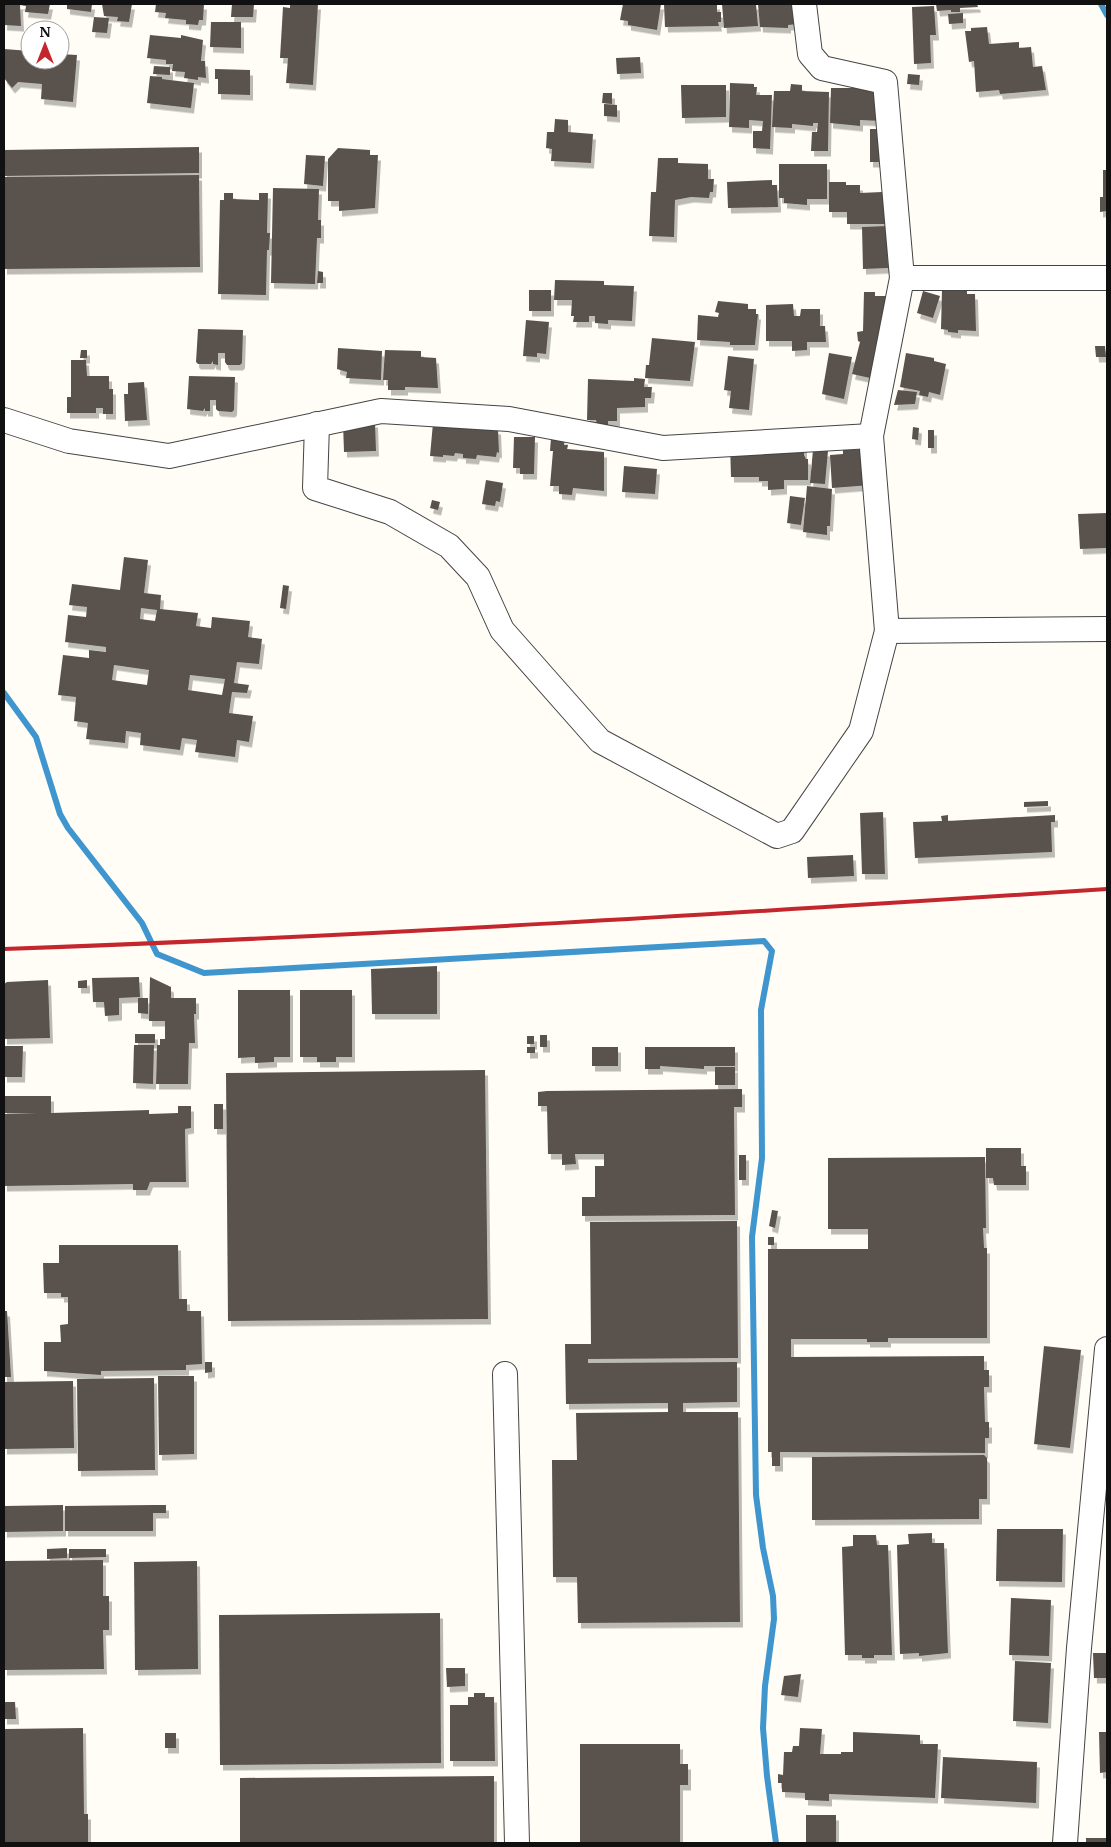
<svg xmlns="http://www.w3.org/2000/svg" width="1111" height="1847" viewBox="0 0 1111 1847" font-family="Merriweather,serif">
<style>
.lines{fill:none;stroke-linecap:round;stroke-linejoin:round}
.stream{stroke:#3f96cf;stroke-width:6}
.building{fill:#5a524d;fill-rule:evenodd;filter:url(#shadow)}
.minor-casing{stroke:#444;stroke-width:26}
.minor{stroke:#fff;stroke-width:24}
.rail{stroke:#c4262e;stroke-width:4}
</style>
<defs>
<filter id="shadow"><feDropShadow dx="3" dy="5.5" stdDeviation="0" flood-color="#0004"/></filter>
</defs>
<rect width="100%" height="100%" fill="#fffdf5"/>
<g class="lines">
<!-- stream -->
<g class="stream">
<path d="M1101,4L1107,15"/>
<path d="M4,693L36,737L60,814L68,828L142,923L157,954L204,973L764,941L772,951L761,1010L762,1158L752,1237L756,1495L763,1548L773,1596L774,1619L765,1686L763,1728L767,1776L776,1843"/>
</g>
</g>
<!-- building -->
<g class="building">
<path d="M5,4H50L48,14L25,12L26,6L20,5L21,26L4,25Z"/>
<path d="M67,4H92L91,12L67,9Z"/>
<path d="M102,4H132L129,22L117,21L118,17L104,16Z"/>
<path d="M156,4H204L203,20H199L198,25L186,24V20L165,18L166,13L155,12Z"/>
<path d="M232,4H254L253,17H231Z"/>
<path d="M290,4H318L313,85L286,83L288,58H280L283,7L290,8Z"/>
<path d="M623,4H661L657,30L628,25V21L620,20Z"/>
<path d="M664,4H717V12H721V22H718L719,26L665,27Z"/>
<path d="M722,4H756L758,26L724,28Z"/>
<path d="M758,4H804L809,23L788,25V28L760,27Z"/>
<path d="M936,4H977L978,7L960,8V12H951V10L937,11Z"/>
<path d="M934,6L936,35H930L931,63L914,64L912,7Z"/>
<path d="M963,13V23L949,24L948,14Z"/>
<path d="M94,17L109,18L107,33L92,32Z"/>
<path d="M211,22H241V48L210,47Z"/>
<path d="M987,27L989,44L1019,42V48L1031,47L1033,67L1042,66L1046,90L1000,94L999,90L976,92L974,61L969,62L965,31H971V28Z"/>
<path d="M150,35L181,38V35L203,40L201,61H205L206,78L198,77V80L184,78L185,72L172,71L173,64H166V60L147,58Z"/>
<path d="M4,49L30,51V60H60V54L77,55L73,102L41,99L42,84L18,82L12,88L4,78Z"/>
<path d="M640,57L641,73L617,74L616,58Z"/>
<path d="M154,66L170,67V75L153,74Z"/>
<path d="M215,69L250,70V95L218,94V79H215Z"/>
<path d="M908,74L920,75L919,85L907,84Z"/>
<path d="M150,76L162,77V79L194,83L191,108L147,103Z"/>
<path d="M730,83L754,84V87H757L756,95H772L770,149L753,148V131H762L763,121L749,120V128L729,127Z"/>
<path d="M791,84L802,85V91L829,92L828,151H811L812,132H817L818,123H813V126L792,124V128L772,127L774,91H790Z"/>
<path d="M681,85H726V117L682,118Z"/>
<path d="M831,88H876L881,121L860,120V126L830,123Z"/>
<path d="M603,93H612V104L602,103Z"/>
<path d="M604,104L617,105V117L604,116Z"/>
<path d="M555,119L568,120V132L593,134L591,163L551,161L552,149L546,148L547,132H554Z"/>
<rect x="870" y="129" width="20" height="33"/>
<path d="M199,147V173L4,176V150Z"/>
<path d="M338,148L370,150V155H378L375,208L339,211V201H328V159Z"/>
<path d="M306,155L325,156L323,186L304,184Z"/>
<path d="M658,158H678V163L708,164V179H714L713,192H710L709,198L691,197L675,200L674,237L649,236L651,192H656Z"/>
<path d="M779,164H827V199H807V205L784,203V198H779Z"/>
<path d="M1103,170H1107V211L1100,212V197H1103Z"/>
<path d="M199,175L200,267L4,269V177Z"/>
<path d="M772,180V185H777L778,207L728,208L727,182Z"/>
<path d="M829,182H846V185H860V193L882,192L889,224H847V212H829Z"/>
<path d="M273,188L319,189L318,220H321V238H317L315,284L271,283Z"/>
<path d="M224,193H233V199L259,200V193H268L267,233H270L269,250H267L266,295L218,294L220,200H224Z"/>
<path d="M887,226L888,268L863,269L862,227Z"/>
<path d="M318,271L323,272V283H317Z"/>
<path d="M555,280L604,281V285L634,286L632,321L608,320V324L595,323V316H589V322H573L574,316H571L572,300H554Z"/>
<rect x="529" y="290" width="22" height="21"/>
<path d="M942,290L967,291V294H975L976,331L958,330V333L948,332V330L941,329Z"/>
<path d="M923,291L940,296L933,318L917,313Z"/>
<path d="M864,292H875V296H891L879,380L852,374L860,342L858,341L857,332L863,331Z"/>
<path d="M718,301L748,304V309H756V314H758L755,345H730V342L697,340L698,315L718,317L719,313L715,312Z"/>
<path d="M793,304L794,316H800L801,309H820V326H825L826,342H807V350L792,351V341H766V305Z"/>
<path d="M526,320L549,322L546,354L537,353V357L523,356Z"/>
<path d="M198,329L243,330L242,363L240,365H227L225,362V353H218V365L213,364V361L211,364H198L196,362Z"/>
<path d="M652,338L695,342L690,381L645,378L646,365H649Z"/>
<path d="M1095,346H1105L1106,357H1096Z"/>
<path d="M338,348L382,351L381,380L346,378L347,372L337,369Z"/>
<path d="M81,350H87V358H80Z"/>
<path d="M385,350L421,351V357L436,358L438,388L405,387V390H388V380H383Z"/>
<path d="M829,353L852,357L844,399L822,394Z"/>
<path d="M906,353L934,358V361L946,364L940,395L929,392L928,397L919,395L920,391L900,387Z"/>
<path d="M728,356L754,359L749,410L729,408L731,391L724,390Z"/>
<path d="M71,360H86L87,376H109V389H113V414H103V408H96V413H67V397H71Z"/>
<path d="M189,376L235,377L234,410L232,412L218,411L216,409V400H210V411H205V408L203,411L187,409Z"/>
<path d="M634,378L645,379L644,387H652L651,398H645V407L617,408V421H608V427L597,425L596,420H587L588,379L634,381Z"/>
<path d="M144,382L147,420L125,421L124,394H128V383Z"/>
<path d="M898,390L917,392L915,404L894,405Z"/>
<path d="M375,422L376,451L344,452L343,423Z"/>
<path d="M433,423L498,429L499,453L497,452L496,457L477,455L476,459L463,458V454L455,453L454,456L443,455V457L430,456Z"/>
<path d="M913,427L919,428L918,440L912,439Z"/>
<rect x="928" y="430" width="6" height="18"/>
<path d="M514,437H535L534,474H520V468H513Z"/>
<path d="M551,438L565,439L564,445H568L567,449L604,452V491L573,488L572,495L559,494V486H550L553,451H550Z"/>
<path d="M730,444L804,445V455L806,459H808V480H784V489L768,490V481H759V477H731Z"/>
<path d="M868,449L871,485L832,488L830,455L843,454V450Z"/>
<path d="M813,450L828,451L825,484L810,483Z"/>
<path d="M624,466L657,469L655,494L622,492Z"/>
<path d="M486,480L503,483L500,502L496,501L495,506L482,504Z"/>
<path d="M807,486L832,489L830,526H827V535L803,532Z"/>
<path d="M790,496L805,498L801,525L787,523Z"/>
<path d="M432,500L440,502L438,510L430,508Z"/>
<path d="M1107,513L1106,548L1080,549L1078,514Z"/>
<path d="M124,557L148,560L144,593L161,595L160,609L198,613L196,626L211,628L212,617L250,621L248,637L262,639L259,664L237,662L234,683L249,685L247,693L232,692L229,713L253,716L249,742L237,740L235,757L195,752L197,740L182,738L180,750L140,745L141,733L126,731L125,743L86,739L88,723L74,721L76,697L58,695L63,655L89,658V650L106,652V647L65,642L68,615L86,617L87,607L69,605L72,584L120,590ZM141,608L157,610L155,621L140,619ZM114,665L149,670L147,685L112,680ZM190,675L225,679L222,695L188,690Z"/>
<path d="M283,585L289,586L286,609L280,608Z"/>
<path d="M1048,801V806L1024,807V802Z"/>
<path d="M883,812L885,874H862L860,813Z"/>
<path d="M948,815V821L1055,815V822H1051L1052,852L915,858L913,822L942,821L941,816Z"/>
<path d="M853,855L854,876L808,878L807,857Z"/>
<path d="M437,966V1014H372L371,969Z"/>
<path d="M139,977L140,997L119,998V1015L105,1016L104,1002H93L92,978Z"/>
<path d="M150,977L171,987V998H196V1014H194L195,1043H189L188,1084H156L157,1045H160V1039H165V1021H149Z"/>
<path d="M48,980L50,1038L4,1039V984L7,982Z"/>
<path d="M87,980V988H78V981Z"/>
<path d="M238,990H290V1057H274V1062L255,1063V1057L238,1058Z"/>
<path d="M300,990H352V1057H336V1062H317V1057H300Z"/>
<path d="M138,998H148V1014L138,1013Z"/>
<rect x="135" y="1034" width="20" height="9"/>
<rect x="540" y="1035" width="7" height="12"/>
<rect x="527" y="1036" width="7" height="8"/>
<path d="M134,1045H154L153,1084L133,1083Z"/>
<path d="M4,1046H23L22,1077H4Z"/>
<rect x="527" y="1047" width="8" height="6"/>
<rect x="592" y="1047" width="26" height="19"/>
<path d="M645,1047H735V1066H704V1069L660,1066V1069H645Z"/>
<rect x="715" y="1067" width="20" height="18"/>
<path d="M485,1070L488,1319L228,1321L226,1073Z"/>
<path d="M742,1089V1107H734L735,1215L582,1216V1197H595V1166H604V1154H575L576,1164L562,1165V1154H548L547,1106H538V1092L547,1091Z"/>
<path d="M4,1096H51V1113L149,1110V1114L178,1113V1106H191V1128L185,1129L186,1182H150L147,1190H133V1184L4,1186V1114L37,1113H4Z"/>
<rect x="214" y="1104" width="9" height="25"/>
<path d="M986,1148H1021V1166H1026V1185H994L993,1178H986Z"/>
<rect x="739" y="1155" width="7" height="25"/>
<path d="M985,1157L986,1228H983L984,1248H987V1338H888V1342H867V1339H791V1357L984,1356V1370H989V1387H984L985,1422H989V1438H985V1453L780,1452V1466H772V1452H768V1249H868V1229H828V1158Z"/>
<path d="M772,1210L778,1211L775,1228L769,1226Z"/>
<path d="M737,1221L738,1358L588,1359V1363L737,1362V1402L683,1403V1412H738L740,1622L578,1623L577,1577H553L552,1460H577L576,1413L668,1412V1403L566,1404L565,1344H591L590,1222Z"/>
<rect x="768" y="1237" width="6" height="8"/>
<path d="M59,1245H178L179,1299H187V1311H201L202,1364L186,1365V1370L101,1371V1375L44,1371V1342H61L60,1325L68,1324V1297H61V1293H44L43,1263H59Z"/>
<path d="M4,1311H7L11,1377H4Z"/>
<path d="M1044,1346L1081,1350L1070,1448L1034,1444Z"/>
<path d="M205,1362H212V1372L205,1373Z"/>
<path d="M158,1376H194V1454L159,1455Z"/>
<path d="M154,1378L155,1470L78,1471L77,1379Z"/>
<path d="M73,1381L74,1448L4,1449V1382Z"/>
<path d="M984,1455L987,1458V1499H979V1519L812,1520V1457Z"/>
<path d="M63,1505V1531L4,1532V1506Z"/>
<path d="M153,1505H166V1513H153V1531H65V1506Z"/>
<path d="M997,1529H1063L1062,1582L996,1581Z"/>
<path d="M932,1533V1543H944L948,1653L919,1656V1653L900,1654L897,1545L909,1544L908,1534Z"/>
<path d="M853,1535H876L877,1545H888L892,1655H874V1658H862V1655H845L842,1547L853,1546Z"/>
<path d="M67,1548V1558L47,1559V1549Z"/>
<path d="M69,1549H106V1557L69,1558Z"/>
<path d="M103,1560V1596H109V1630H103L104,1669L4,1670V1561Z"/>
<path d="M197,1561L198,1669L135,1670L134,1562Z"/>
<path d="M1011,1598L1051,1600L1049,1656L1009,1655Z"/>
<path d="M440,1613L441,1763L220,1765L219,1615Z"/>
<path d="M1093,1653H1107V1678H1094Z"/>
<path d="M1015,1661L1051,1663L1048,1723L1013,1721Z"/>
<path d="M446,1668H465V1686L447,1687Z"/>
<path d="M801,1674L798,1697L781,1695L784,1676Z"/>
<path d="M474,1693H485V1697H494L495,1761H450V1705H468V1697H474Z"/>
<path d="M4,1702H15L16,1719H4Z"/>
<path d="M83,1728L84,1814H88V1843H4V1729Z"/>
<path d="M800,1728L822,1729L820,1754H841V1752H853V1732L920,1735V1744H938L935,1798L829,1794V1801L805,1800V1793L782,1792V1783H778V1774L783,1775L784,1752H792L793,1746H799Z"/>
<path d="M1099,1732H1107V1772L1100,1773Z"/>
<rect x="165" y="1733" width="11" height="15"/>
<path d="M580,1744H680V1764H688V1785H680V1843H580Z"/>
<path d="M943,1757L1037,1762L1036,1803L941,1798Z"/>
<path d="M494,1776V1843H240V1778Z"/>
<rect x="806" y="1815" width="30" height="28"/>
<rect x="1086" y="1838" width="21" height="5"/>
</g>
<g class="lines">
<!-- minor casing -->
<g class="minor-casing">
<g id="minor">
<path d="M804,4L810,54L822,68L885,82L902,278L871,436L887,631L1107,629"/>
<path d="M902,278H1107"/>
<path d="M4,420L69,441L169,456L381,411L509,419L663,448L871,436"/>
<path d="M317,424L315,488L390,512L449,546L478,577L502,630L600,741L777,836L792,831L861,731L887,631"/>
<path d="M505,1374L517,1843"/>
<path d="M1065,1843L1079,1648L1107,1349"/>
</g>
</g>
<!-- minor -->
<use href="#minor" class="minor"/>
<!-- rail -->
<path class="rail" d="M4,949C372,936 740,913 1107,889"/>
</g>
<!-- border -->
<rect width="1111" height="1847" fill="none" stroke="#111111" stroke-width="10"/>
<!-- north arrow -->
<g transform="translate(45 45)"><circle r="24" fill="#ffffff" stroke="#a0a0a0"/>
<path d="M0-4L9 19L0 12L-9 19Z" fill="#c4262e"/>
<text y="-8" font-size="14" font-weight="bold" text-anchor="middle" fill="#111111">N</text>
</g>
</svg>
